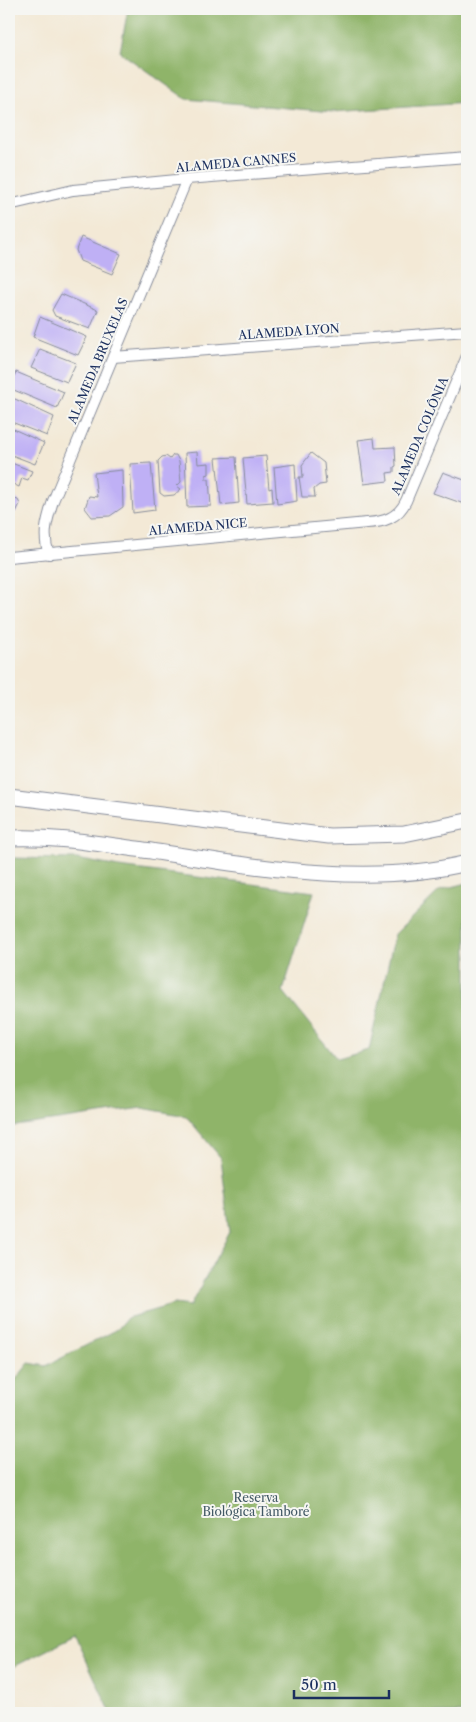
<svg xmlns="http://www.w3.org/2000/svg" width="476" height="1722" viewBox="0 0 476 1722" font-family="'Libre Caslon Text',serif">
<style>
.forest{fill:#8fb469;stroke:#557264}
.building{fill:#bfb0f5}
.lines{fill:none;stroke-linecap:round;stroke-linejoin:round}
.minor-casing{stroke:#878c9a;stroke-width:12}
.secondary-casing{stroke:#878c9a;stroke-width:17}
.minor{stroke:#fff;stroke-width:10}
.secondary{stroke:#fff;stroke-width:15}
.labels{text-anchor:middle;stroke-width:4;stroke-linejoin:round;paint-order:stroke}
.street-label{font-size:12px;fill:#1b2f5e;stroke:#f6f6f2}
.park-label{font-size:12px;fill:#415865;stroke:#f6f6f2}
</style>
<rect width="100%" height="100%" fill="#f6f6f2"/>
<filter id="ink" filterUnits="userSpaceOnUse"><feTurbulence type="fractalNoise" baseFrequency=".02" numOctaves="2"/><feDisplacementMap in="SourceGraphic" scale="10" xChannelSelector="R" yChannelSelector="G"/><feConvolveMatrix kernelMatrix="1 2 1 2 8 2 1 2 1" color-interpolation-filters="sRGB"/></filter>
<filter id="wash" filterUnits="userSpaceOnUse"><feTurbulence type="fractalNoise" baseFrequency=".0096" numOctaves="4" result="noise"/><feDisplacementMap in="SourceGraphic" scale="20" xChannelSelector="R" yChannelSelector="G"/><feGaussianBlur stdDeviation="1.12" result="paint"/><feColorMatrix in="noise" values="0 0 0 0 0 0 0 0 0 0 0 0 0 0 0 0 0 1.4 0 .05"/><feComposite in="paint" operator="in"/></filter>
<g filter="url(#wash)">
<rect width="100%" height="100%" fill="#f3e9d6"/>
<!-- forest -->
<g class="forest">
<path d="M128,9H467V103L333,112L186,99L120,52Z"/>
<path d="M9,858L77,859L119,867L314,892L283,991L337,1059L369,1050L395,934L440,890L467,883V1713H111L75,1636L9,1669V1388L29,1363L46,1366L118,1329L127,1318L175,1304L190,1306L230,1232L221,1158L186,1116L142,1108L9,1127Z"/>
</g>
<g id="blocks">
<!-- building -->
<g class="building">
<path d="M81,237L121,254L112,274L80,261L76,250Z"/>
<path d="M61,294L98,310L90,329L55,316L52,310Z"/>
<path d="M40,317L87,337L78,355L33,337Z"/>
<path d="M40,349L76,363L67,382L31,368Z"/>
<path d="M16,372L64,392L57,408L9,388Z"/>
<path d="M15,399L54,417L47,436L9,421V402Z"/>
<path d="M9,427L44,443L35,464L9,454Z"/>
<path d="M374,438L375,448L395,447L396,466L394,467V472L387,473L388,481L364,484L358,440Z"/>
<path d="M197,452L198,464L209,463V474L206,475V479H209L211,506L187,507L185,453Z"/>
<path d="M311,453L324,463L326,484L319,485L314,489L315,497H302L299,477H303L302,465Z"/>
<path d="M173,455H176L179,461L181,482L177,486L181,489L174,495L164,496L160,493L158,461L162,457L166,456L170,459Z"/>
<path d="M266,456L269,489L272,488L273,502L247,504L243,458Z"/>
<path d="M236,457L239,503L221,505L216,458Z"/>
<path d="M9,462L32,471L28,480L22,478L19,487L9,482Z"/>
<path d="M151,463L155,510L133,513L130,464Z"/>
<path d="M295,464L297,501L277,504L274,467Z"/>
<path d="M122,470L123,507L110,516L92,517L85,508L89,496L97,497L94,473Z"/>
<path d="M443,472L467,481V505L433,493Z"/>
<path d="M9,497L18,500L20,504L16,512L12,513L9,519Z"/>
</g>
</g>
</g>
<g filter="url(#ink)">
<use href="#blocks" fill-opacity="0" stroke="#878c9a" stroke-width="1"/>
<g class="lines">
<!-- minor casing -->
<g class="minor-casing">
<g id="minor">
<path d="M9,205L73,190L187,179L467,157"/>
<path d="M113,357L467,331"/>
<path d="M49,554C42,535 47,520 53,501L187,179"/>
<path d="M9,557L367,523C384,522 398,518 406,501L467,356"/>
</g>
</g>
<!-- secondary casing -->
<g class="secondary-casing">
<g id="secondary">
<path d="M9,796L329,836L404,834L467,821"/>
<path d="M9,838C52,836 94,843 137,849C242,864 363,889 467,863"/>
</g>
</g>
<!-- minor -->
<use href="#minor" class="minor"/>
<!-- secondary -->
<use href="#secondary" class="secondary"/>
</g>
</g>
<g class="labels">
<!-- street labels -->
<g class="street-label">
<text transform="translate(236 163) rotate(-5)" y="4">ALAMEDA CANNES</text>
<text transform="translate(289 332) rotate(-4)" y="4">ALAMEDA LYON</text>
<text transform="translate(98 361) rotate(-67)" y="4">ALAMEDA BRUXELAS</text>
<text transform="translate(420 436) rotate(-67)" y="4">ALAMEDA COLÔNIA</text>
<text transform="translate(198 527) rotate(-5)" y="4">ALAMEDA NICE</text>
</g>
<!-- park labels -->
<g class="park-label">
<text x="256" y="1502">Reserva<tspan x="256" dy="14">Biológica Tamboré</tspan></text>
</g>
</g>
<!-- margin -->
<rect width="476" height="1722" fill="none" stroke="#f6f6f2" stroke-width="30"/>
<!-- scale -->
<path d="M294 1690v8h95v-8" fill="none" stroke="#1b2f5e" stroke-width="2.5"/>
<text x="301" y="1690" font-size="15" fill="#1b2f5e" stroke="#f6f6f2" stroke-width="4" paint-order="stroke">50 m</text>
</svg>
